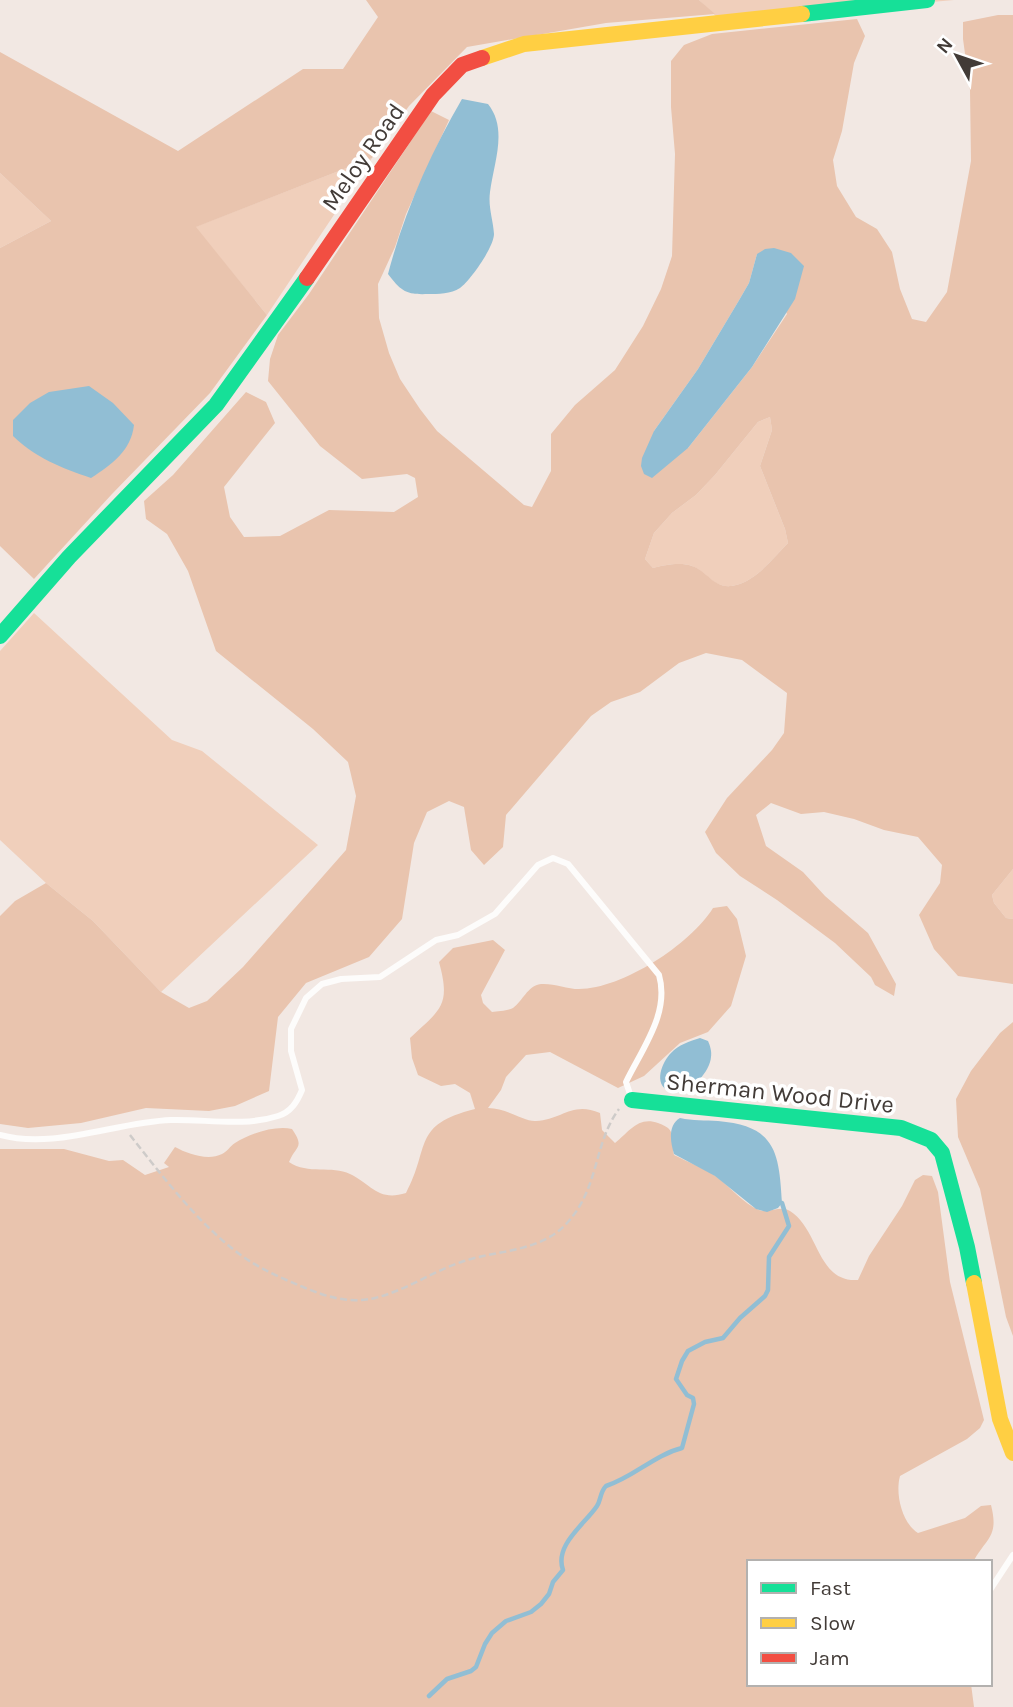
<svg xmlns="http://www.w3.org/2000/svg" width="1013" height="1707" viewBox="0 0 1013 1707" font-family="Karla,sans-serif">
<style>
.green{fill:#f0cfbb}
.forest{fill:#e9c4ae;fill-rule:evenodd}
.water{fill:#91bed4}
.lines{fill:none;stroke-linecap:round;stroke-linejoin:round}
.stream{stroke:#91bed4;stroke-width:4.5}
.path{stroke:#cecbc9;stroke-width:2.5;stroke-dasharray:7 3.5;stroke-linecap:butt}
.lane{stroke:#fdfcfb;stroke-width:6}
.fast{stroke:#16e098;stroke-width:16}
.slow{stroke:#ffcf43;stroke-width:16}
.jam{stroke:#f24e42;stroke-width:16}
.labels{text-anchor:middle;stroke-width:7;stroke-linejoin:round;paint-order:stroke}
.street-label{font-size:24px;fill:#423b37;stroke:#fff}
</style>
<rect width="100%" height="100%" fill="#f2e8e3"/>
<!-- green -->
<g class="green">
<path d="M699,0H954L721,21Z"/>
<path d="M372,158L267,315L195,227Z"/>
<path d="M0,173L51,221L0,248Z"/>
<path d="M770,417L772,430L760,466L785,529L788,543C774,557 757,580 736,585C715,591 709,573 692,566C681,562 664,565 653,568L645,559L654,533L672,513L696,495L715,475L758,422Z"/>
<path d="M34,613L172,740L202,751L318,845L161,992L93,921L46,883L0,840V651Z"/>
<path d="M1013,869V919L1006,918L994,903L992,895Z"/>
</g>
<!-- forest -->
<g class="forest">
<path d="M366,0H699L715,14L606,23L467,47L409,106L372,158L196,227L267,315L210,393L112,494L34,579L0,546V248L51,221L0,173V52L178,151L303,69H343L378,17Z"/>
<path d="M998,15H1013V869L992,895L994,903L1006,918L1013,919V984L958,976L934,949L919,915L940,883L942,865L918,837L884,830L854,819L824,812L801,814L771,803L756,815L766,846L803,872L825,896L868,933L896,984L894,996L875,985L871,977L835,943L777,900L740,876L716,853L705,832L727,798L772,750L784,733L787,693L742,660L706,653L679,663L640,692L611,702L591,716L506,815L503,847L484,865L471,850L464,807L449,801L427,812L414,843L402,919L369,957L306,983L278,1017L269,1091L235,1106L209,1111L146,1108L81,1123L28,1128L0,1124V916L15,901L46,883L93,921L161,992L189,1008L207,1001L243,967L346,850L356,796L348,762L313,729L216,651L188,571L167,534L146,519L144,501L173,475L246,392L266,402L275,423L224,487L230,517L244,537L280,536L329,510L394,512L418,497L415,478L407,474L362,479L320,446L268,381L270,359L278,335L309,294L431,111L449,120L406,214L395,247L378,284L379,318L389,353L400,379L420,409L437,431L524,505L532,507L551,471V434L575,405L615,370L643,326L661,289L672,256L675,154L671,107V61L684,45L712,34L857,19L865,36L854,63L842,131L833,160L837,186L856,217L877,229L892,252L900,289L912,319L926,322L947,292L971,161L970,90L963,39V22ZM757,254L787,314L752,367L688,448L654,431L698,369L738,302L749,283ZM770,417L772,430L760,466L785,529L788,543C774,557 757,580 736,585C715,591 709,572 692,566C681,562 664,565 653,568L645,559L654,533L672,513L696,495L715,475L758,422Z"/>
<path d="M727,906L737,919L746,956L731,1006L708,1032L680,1043L644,1076L618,1088L550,1052L526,1055L506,1077L501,1090L488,1108C507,1108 524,1122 536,1121C562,1120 572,1101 600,1113L602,1130L615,1143C629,1132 638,1116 658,1123C663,1125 669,1127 671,1132C674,1139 672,1147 674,1155C688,1162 704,1168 717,1177C730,1187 744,1204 759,1210C770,1214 780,1205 790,1211C819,1229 817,1283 858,1280L869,1256L902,1206L915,1180L923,1175L932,1176L938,1192L950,1282L984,1420L980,1428L967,1439L900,1476C895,1494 902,1523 918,1533L965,1518L981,1506L991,1505C999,1537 987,1537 973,1562H749V1684H971L974,1707H0V1149H64L109,1161L123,1160L145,1175L169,1167L164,1163L175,1147C188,1154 208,1161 222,1154C227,1152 230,1146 235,1143C249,1134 275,1125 292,1129C305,1148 296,1145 289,1162C308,1175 332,1165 350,1174C371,1184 378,1202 406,1193C431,1147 411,1125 475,1109L470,1093L455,1084L441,1086L418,1075L412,1058L410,1038C441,1009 451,1006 439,962L453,948L493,940L505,950L481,995L483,1003L492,1012C498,1011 508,1011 513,1008C523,1001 527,986 541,984C553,983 567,989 579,989C622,989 691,944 713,908Z"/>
<path d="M1013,1022V1336L1006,1317L980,1189L958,1137L956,1099L971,1071L1000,1033Z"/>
</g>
<!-- water -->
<g class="water">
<path d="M462,99L488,104C508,129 494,162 490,192C488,207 493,219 494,234C494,247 470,281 460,288C451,294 438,294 428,294C406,295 401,291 388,274C404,213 430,154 462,99Z"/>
<path d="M774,248L791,253L804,266L795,299L752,367L688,448L652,478L644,474L641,466L642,458L654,431L698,369L738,302L749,283L757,254L765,249Z"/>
<path d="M89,386L113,403L134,425C131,451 112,464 91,478C61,468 36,458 13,436V420L30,403L49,392Z"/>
<path d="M700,1038L708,1041C710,1045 712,1052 711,1057C710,1073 686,1099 669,1091C653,1084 662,1062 671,1053C678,1045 690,1041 700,1038Z"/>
<path d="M680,1118C693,1121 705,1120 718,1121C776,1126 779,1152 782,1203L778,1208L767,1212L756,1209L715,1176L674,1154C670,1141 668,1125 680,1118Z"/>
</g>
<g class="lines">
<!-- stream -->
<path class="stream" d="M429,1696L447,1679L471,1671L476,1667L485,1644L492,1633L506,1621L531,1612L541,1604L549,1594L553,1582L563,1570C554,1545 585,1524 597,1506C601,1500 600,1492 606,1486C634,1477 654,1455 682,1448L694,1404L693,1398L687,1395L676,1379L682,1361L688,1351L705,1342L723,1338L740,1318L765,1296L768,1290L769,1257L789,1226L782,1203"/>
<!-- path -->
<path class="path" d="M130,1135C164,1178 204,1232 251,1262C267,1272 286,1280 303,1287C327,1297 349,1304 375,1298C407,1290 433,1271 464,1261C498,1250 541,1252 567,1223C600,1187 593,1144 619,1109"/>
<!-- lane -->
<g class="lane">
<path d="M0,1135C54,1150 116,1122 171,1120C205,1119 244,1127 278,1116C291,1112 297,1102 302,1090L291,1051V1029L306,998L322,984L341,979L380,977L436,940L458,935L495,914L538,865L553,858L568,864L659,975C670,1013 642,1049 626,1082L631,1097"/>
<path d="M990,1590L1013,1555"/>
</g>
<!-- fast -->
<g class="fast">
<path d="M802,14L927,0"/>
<path d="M0,636L69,557L216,405L307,278"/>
<path d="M632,1100L901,1128L931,1140L942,1153L967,1247L974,1283"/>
</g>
<!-- slow -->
<g class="slow">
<path d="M482,58L524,44L802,14"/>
<path d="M974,1283L1000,1419L1013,1453"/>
</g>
<!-- jam -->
<path class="jam" d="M307,278L433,95L462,65L482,58"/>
</g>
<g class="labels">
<!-- street labels -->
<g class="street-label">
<text transform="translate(363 157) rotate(-55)" y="8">Meloy Road</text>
<text transform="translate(780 1093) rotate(6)" y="8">Sherman Wood Drive</text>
</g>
</g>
<!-- legend -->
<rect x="747" y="1560" width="245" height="126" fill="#ffffff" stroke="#b3b1af" stroke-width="2"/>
<rect x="761" y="1583" width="35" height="10" fill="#16e098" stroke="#b3b1af" stroke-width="2"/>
<text x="810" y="1595" font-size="21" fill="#423b37">Fast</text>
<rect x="761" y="1618" width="35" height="10" fill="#ffcf43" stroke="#b3b1af" stroke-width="2"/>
<text x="810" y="1630" font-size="21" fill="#423b37">Slow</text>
<rect x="761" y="1653" width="35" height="10" fill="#f24e42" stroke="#b3b1af" stroke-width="2"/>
<text x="810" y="1665" font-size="21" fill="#423b37">Jam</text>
<!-- north arrow -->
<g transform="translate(957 56) rotate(310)" stroke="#ffffff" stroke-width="5" paint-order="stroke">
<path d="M0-5L12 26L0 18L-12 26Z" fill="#423b37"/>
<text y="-10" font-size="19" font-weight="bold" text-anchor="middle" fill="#423b37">N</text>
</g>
</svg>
